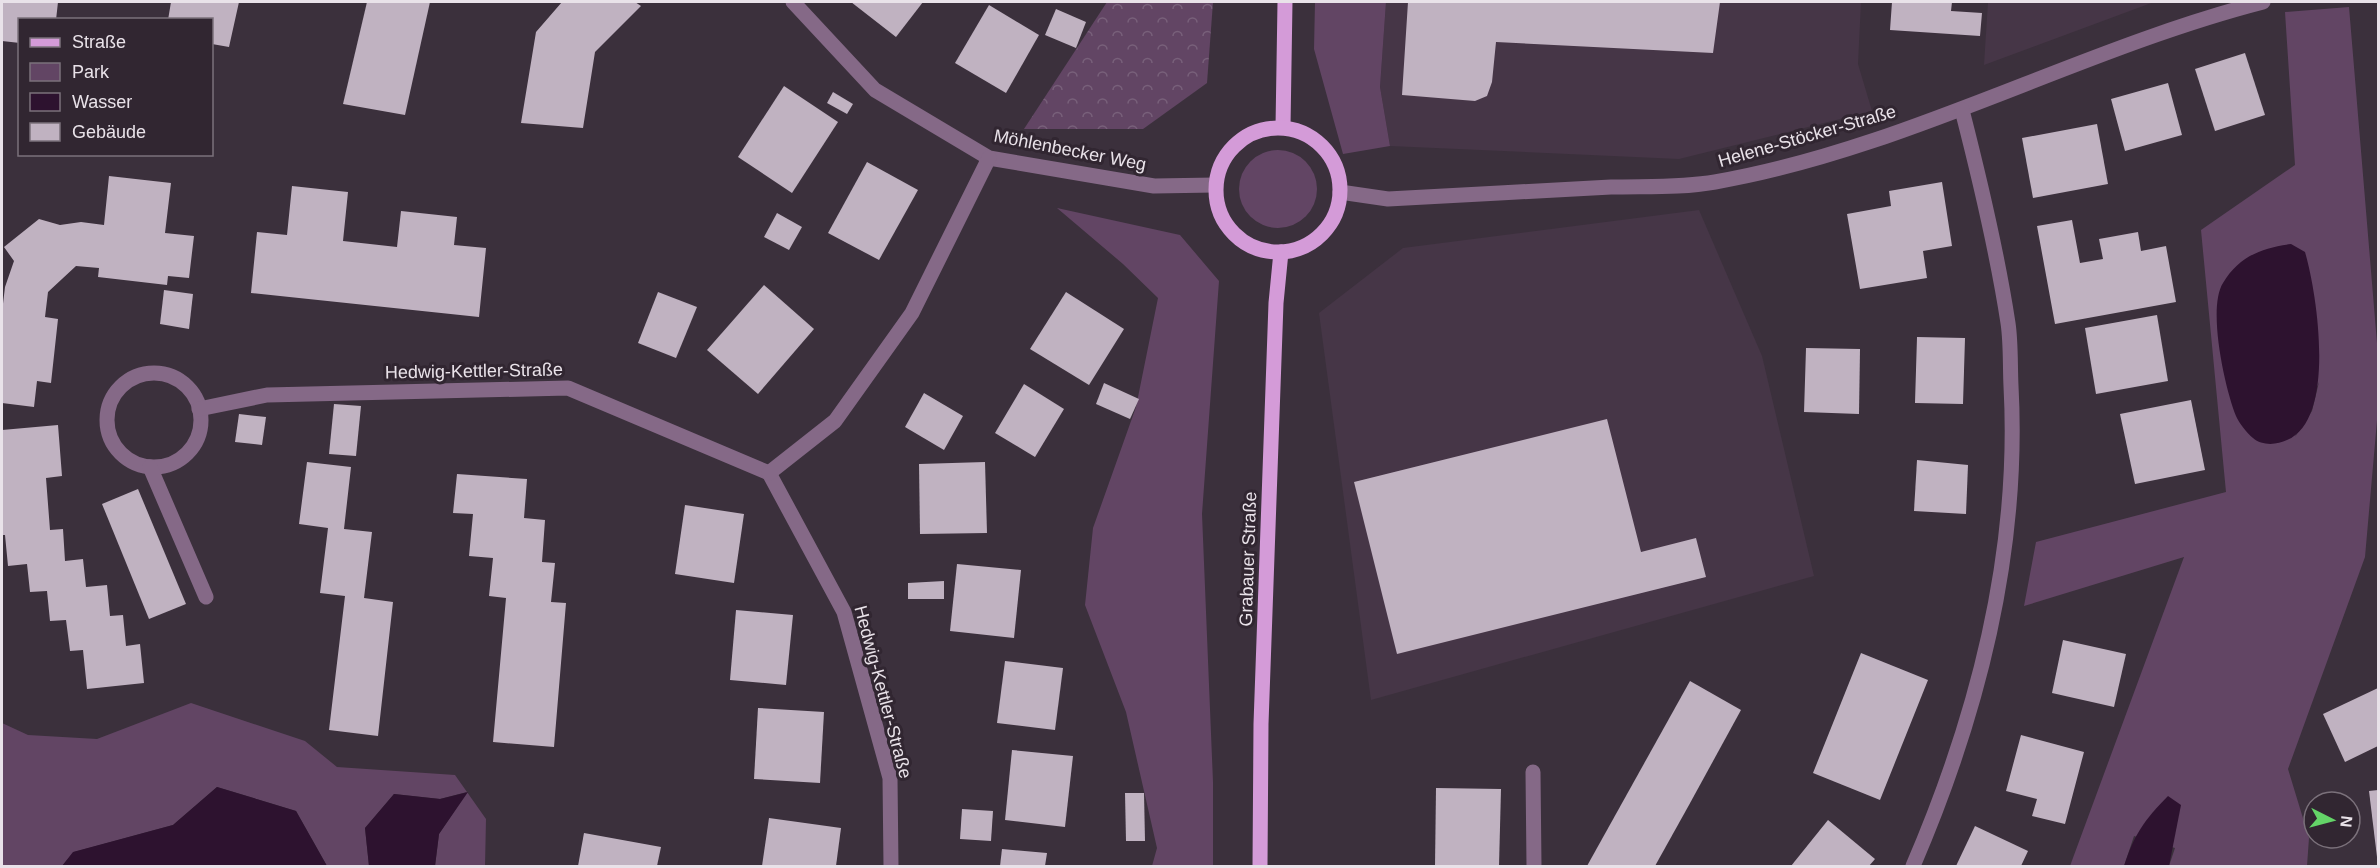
<svg xmlns="http://www.w3.org/2000/svg" width="2380" height="868" viewBox="0 0 2380 868" font-family="Helvetica,sans-serif">
<style>
.built{fill:#463647}
.green{fill:#624564;fill-rule:evenodd}
.forest{fill:url(#forest-crowns)}
.water{fill:#2d122f}
.building{fill:#c0b2c1}
.lines{fill:none;stroke-linecap:round;stroke-linejoin:round}
.minor{stroke:#856987;stroke-width:15}
.major{stroke:#d49bd8;stroke-width:15}
.labels{text-anchor:middle;stroke-width:6;stroke-linejoin:round;paint-order:stroke}
.street-label{font-size:18px;fill:#e9e2e9;stroke:#312631}
</style>
<defs>
<pattern id="forest-crowns" width="20" height="18" patternUnits="userSpaceOnUse" patternTransform="scale(1.5)"><rect width="20" height="18" fill="#624564"/><path d="M2 6a3 3 0 1 1 6 0M12 15a3 3 0 1 1 6 0" fill="none" stroke="#78607a"/></pattern>
</defs>
<rect width="100%" height="100%" fill="#3b303c"/>
<!-- built -->
<g class="built">
<path d="M1386,2H1861L1858,64L1872,111L1679,159L1390,146L1380,87Z"/>
<path d="M1988,2H2154L1984,65Z"/>
<path d="M1699,210L1762,356L1814,576L1371,700L1319,313L1403,248Z"/>
</g>
<!-- green -->
<g class="green">
<path d="M1315,2H1386L1380,87L1390,146L1343,154L1314,49Z"/>
<path d="M2349,7L2378,355V409L2365,557L2288,769L2309,838L2307,866H2169L2175,848L2134,836L2124,866H2070L2184,557L2024,606L2036,542L2226,492L2201,230L2295,165L2285,12ZM2319,382L2312,411L2295,437Z"/>
<circle cx="1278" cy="189" r="39"/>
<path d="M1057,208L1180,235L1219,281L1202,514L1213,782V866H1152L1157,848L1126,712L1085,605L1093,528L1136,407L1158,298L1123,264Z"/>
<path d="M191,703L305,741L337,767L455,775L486,819L485,866H435L439,834L467,792L440,799L394,794L365,828L369,866H327L296,811L217,787L173,825L74,852L62,866H2V723L28,735L97,739Z"/>
</g>
<!-- forest -->
<path class="forest" d="M1107,2H1213L1207,83L1143,129H1024Z"/>
<!-- water -->
<g class="water">
<path d="M2291,244L2305,252C2317,293 2337,419 2287,440C2277,445 2262,446 2253,438C2247,433 2239,423 2236,416C2225,389 2207,308 2223,283C2239,256 2262,248 2291,244Z"/>
<path d="M217,787L296,811L327,866H62L73,852L173,825Z"/>
<path d="M468,792L439,834L435,866H369L365,828L394,794L440,799Z"/>
<path d="M2168,796L2181,805L2169,866H2124C2134,835 2144,820 2168,796Z"/>
</g>
<!-- building -->
<g class="building">
<path d="M2,2H58L56,20H20V43L2,41Z"/>
<path d="M171,2H239L229,47L212,44V20H168Z"/>
<path d="M367,2H430L405,115L343,104Z"/>
<path d="M562,2H635L641,6L595,52L583,128L521,123L536,32Z"/>
<path d="M851,2H923L896,37Z"/>
<path d="M1408,2H1720L1713,53L1496,42L1492,82L1487,96L1475,101L1402,95Z"/>
<path d="M1892,2H1952L1951,11L1982,13L1980,36L1890,30Z"/>
<path d="M989,5L1039,35L1006,93L955,63Z"/>
<path d="M1056,9L1086,22L1076,48L1045,35Z"/>
<path d="M2245,53L2265,115L2215,131L2195,69Z"/>
<path d="M2168,83L2182,135L2125,151L2111,99Z"/>
<path d="M784,86L838,122L792,193L738,157Z"/>
<path d="M833,92L853,104L847,114L827,103Z"/>
<path d="M2097,124L2108,184L2033,198L2022,138Z"/>
<path d="M867,162L918,190L879,260L828,233Z"/>
<path d="M109,176L171,183L165,233L194,236L189,278L168,276L167,285L98,277L99,268L76,266L48,292L45,317L58,319L51,383L37,381L34,407L2,403V312L5,287L14,261L4,247L39,219L60,225L81,222L104,225Z"/>
<path d="M1942,182L1952,246L1923,251L1927,278L1860,289L1847,214L1891,206L1889,191Z"/>
<path d="M292,186L348,192L343,241L397,247L401,211L457,217L454,245L486,248L479,317L251,293L257,232L287,235Z"/>
<path d="M777,213L802,227L789,250L764,237Z"/>
<path d="M2072,220L2080,263L2103,259L2099,239L2138,232L2141,251L2166,246L2176,302L2055,324L2037,226Z"/>
<path d="M764,285L814,329L758,394L707,350Z"/>
<path d="M164,290L193,294L189,329L160,324Z"/>
<path d="M658,292L697,307L676,358L638,343Z"/>
<path d="M1066,292L1124,329L1089,385L1030,349Z"/>
<path d="M2157,315L2168,381L2096,394L2085,328Z"/>
<path d="M1917,337L1965,338L1963,404L1915,403Z"/>
<path d="M1806,348L1860,349L1859,414L1804,412Z"/>
<path d="M1104,383L1139,399L1130,419L1096,404Z"/>
<path d="M1024,384L1064,409L1035,457L995,433Z"/>
<path d="M924,393L963,416L944,450L905,427Z"/>
<path d="M2191,400L2205,470L2135,484L2120,414Z"/>
<path d="M334,404L361,406L356,456L329,454Z"/>
<path d="M239,414L266,417L262,445L235,442Z"/>
<path d="M1607,419L1641,552L1696,538L1706,577L1397,654L1354,482Z"/>
<path d="M58,425L62,476L46,478L50,530L63,529L65,561L83,559L86,587L107,585L110,616L123,615L126,646L140,644L144,683L87,689L83,650L70,651L66,620L50,621L47,591L30,592L27,564L8,566L5,535H2V430Z"/>
<path d="M1917,460L1968,465L1966,514L1914,511Z"/>
<path d="M307,462L351,467L344,529L372,532L364,598L393,602L378,736L329,730L345,596L320,593L328,528L299,524Z"/>
<path d="M985,462L987,533L920,534L919,464Z"/>
<path d="M457,474L527,479L524,518L545,520L542,562L555,563L551,602L566,603L554,747L493,742L506,598L489,596L493,558L469,556L473,514L453,513Z"/>
<path d="M138,489L186,604L149,619L102,504Z"/>
<path d="M685,505L744,514L734,583L675,574Z"/>
<path d="M957,564L1021,570L1014,638L950,631Z"/>
<path d="M944,581V599H908V583Z"/>
<path d="M736,610L793,615L786,685L730,680Z"/>
<path d="M2063,640L2126,654L2114,707L2052,693Z"/>
<path d="M1861,653L1928,680L1880,800L1813,773Z"/>
<path d="M1005,661L1063,668L1055,730L997,723Z"/>
<path d="M1690,681L1741,710L1689,805L1655,866H1587Z"/>
<path d="M2378,688V746L2345,762L2323,714Z"/>
<path d="M758,708L824,712L820,783L754,779Z"/>
<path d="M2021,735L2084,752L2065,824L2032,816L2037,799L2006,791Z"/>
<path d="M1012,750L1073,756L1065,827L1005,820Z"/>
<path d="M1436,788L1501,789L1499,866H1435Z"/>
<path d="M2378,790V857H2377L2369,791Z"/>
<path d="M1125,793H1144L1145,841H1126Z"/>
<path d="M962,809L993,811L991,841L960,839Z"/>
<path d="M769,818L841,828L836,866H762Z"/>
<path d="M1828,820L1875,859L1869,866H1791Z"/>
<path d="M1975,826L2028,851L2021,866H1956Z"/>
<path d="M584,833L661,847L657,866H578Z"/>
<path d="M1002,849L1047,853L1045,866H1000Z"/>
</g>
<g class="lines">
<!-- minor -->
<g class="minor">
<path d="M793,2L875,90L989,158L1154,186L1215,185"/>
<path d="M1340,192L1388,199C1462,195 1537,191 1611,187C1645,186 1682,188 1715,182C1905,149 2077,50 2263,2"/>
<circle cx="154" cy="420" r="47"/>
<path d="M199,409L267,395L568,388L769,473L844,612L890,778L891,866"/>
<path d="M150,467L206,597"/>
<path d="M769,473L835,421L912,313L989,158"/>
<path d="M1533,772L1534,866"/>
<path d="M1913,866C1978,715 2020,552 2011,386C2010,365 2011,343 2008,323C1997,251 1980,180 1962,110"/>
</g>
<!-- major -->
<g class="major">
<path d="M1283,127L1285,2"/>
<circle cx="1278" cy="190" r="62"/>
<path d="M1260,866L1261,724L1276,303L1281,252"/>
</g>
</g>
<g class="labels">
<!-- street labels -->
<g class="street-label">
<text transform="translate(1807 136) rotate(-16)" y="6">Helene-Stöcker-Straße</text>
<text transform="translate(1070 150) rotate(11)" y="6">Möhlenbecker Weg</text>
<text transform="translate(474 371) rotate(-1)" y="6">Hedwig-Kettler-Straße</text>
<text transform="translate(1248 559) rotate(-88)" y="6">Grabauer Straße</text>
<text transform="translate(883 692) rotate(75)" y="6">Hedwig-Kettler-Straße</text>
</g>
</g>
<!-- border -->
<rect width="2380" height="868" fill="none" stroke="#e9e2e9" stroke-width="6"/>
<!-- legend -->
<rect x="18" y="18" width="195" height="138" fill="#312631" stroke="#7b717b" stroke-width="1.5"/>
<rect x="30" y="38" width="30" height="9" fill="#d49bd8" stroke="#7b717b" stroke-width="1.5"/>
<text x="72" y="48" font-size="18" fill="#e9e2e9">Straße</text>
<rect x="30" y="63" width="30" height="18" fill="#624564" stroke="#7b717b" stroke-width="1.5"/>
<text x="72" y="78" font-size="18" fill="#e9e2e9">Park</text>
<rect x="30" y="93" width="30" height="18" fill="#2d122f" stroke="#7b717b" stroke-width="1.5"/>
<text x="72" y="108" font-size="18" fill="#e9e2e9">Wasser</text>
<rect x="30" y="123" width="30" height="18" fill="#c0b2c1" stroke="#7b717b" stroke-width="1.5"/>
<text x="72" y="138" font-size="18" fill="#e9e2e9">Gebäude</text>
<!-- north arrow -->
<g transform="translate(2332 820) rotate(96)"><circle r="28" fill="#312631" stroke="#7b717b" stroke-width="1.5"/>
<path d="M0-4.5L10 22L0 15L-10 22Z" fill="#64d468"/>
<text y="-9" font-size="16" font-weight="bold" text-anchor="middle" fill="#e9e2e9">N</text>
</g>
</svg>
